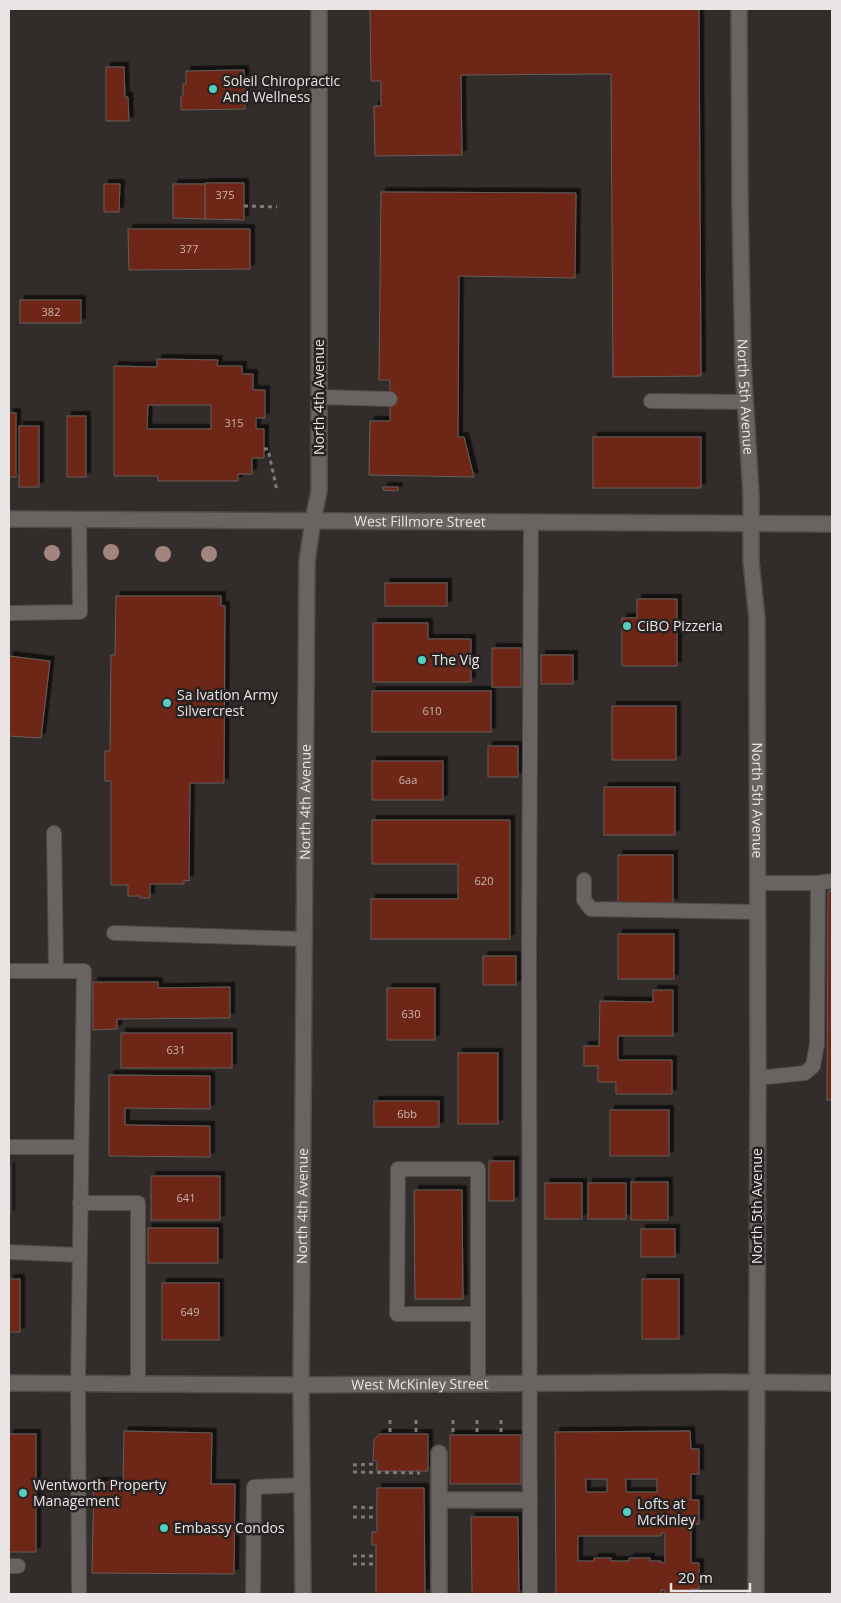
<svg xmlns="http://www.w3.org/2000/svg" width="841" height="1603" viewBox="0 0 841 1603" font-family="'Open Sans',sans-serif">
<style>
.building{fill:#6e2514;stroke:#655f5d;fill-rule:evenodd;filter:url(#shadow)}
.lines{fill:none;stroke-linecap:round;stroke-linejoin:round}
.lane-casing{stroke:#504b4a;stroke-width:16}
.street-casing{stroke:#504b4a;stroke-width:18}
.secondary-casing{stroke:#504b4a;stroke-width:18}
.path{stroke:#7f7a79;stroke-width:3;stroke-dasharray:4 4;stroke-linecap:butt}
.lane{stroke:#696362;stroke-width:14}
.street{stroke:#696362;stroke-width:15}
.secondary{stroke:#696362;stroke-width:15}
.tree{fill:#a1857e}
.poi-dot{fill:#58cec0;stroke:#282322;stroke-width:2}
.labels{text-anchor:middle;stroke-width:5;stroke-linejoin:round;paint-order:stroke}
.number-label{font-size:11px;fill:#cab5b1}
.poi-label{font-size:14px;fill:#e9e5e5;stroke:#282322;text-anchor:start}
.street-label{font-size:14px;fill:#e9e5e5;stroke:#282322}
</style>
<defs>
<filter id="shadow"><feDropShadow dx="4.5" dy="-4.5" stdDeviation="0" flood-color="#0009"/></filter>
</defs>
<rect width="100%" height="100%" fill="#322d2b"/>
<!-- building -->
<g class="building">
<path d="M370,9H699L701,376L613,377L611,74L461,75L462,155L375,156L374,106H381V81H371Z"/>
<path d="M106,67H124L125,97H128L129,121H106Z"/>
<path d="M244,70L245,109L181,110V96H183V84H186V71Z"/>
<path d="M205,183H244V220L205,219Z"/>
<path d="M104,184H120L119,212H104Z"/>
<path d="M173,184H205V219L173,218Z"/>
<path d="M381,192L576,193L575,278L459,276L458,437H464L474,477L369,475L370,421H390V380H379Z"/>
<path d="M128,229H250V269L129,270Z"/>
<rect x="20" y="300" width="61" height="23"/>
<path d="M157,359L218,360L217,366H242V374H253V390H265V418H256V429H264V458H252V474H238V481H158V476H114V366L157,367ZM148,405H211V429H147Z"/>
<rect x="9" y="413" width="7" height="64"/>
<rect x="67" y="416" width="19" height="61"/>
<rect x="19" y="426" width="20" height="61"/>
<rect x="593" y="437" width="108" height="51"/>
<path d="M383,487H398V491L383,490Z"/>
<rect x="385" y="583" width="62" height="23"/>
<path d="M116,596H221V606H225L224,783H190L189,881L184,880V884H150V898H140V896H128V885H111V781H105V751H110L111,655H115Z"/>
<path d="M637,599H677V666H622V618H637Z"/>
<path d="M373,623H428V639H471V682H373Z"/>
<rect x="492" y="648" width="29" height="39"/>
<rect x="541" y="655" width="32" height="29"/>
<path d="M9,656L50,661L41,738L9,736Z"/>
<rect x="372" y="691" width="119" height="41"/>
<rect x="612" y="706" width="64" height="54"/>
<rect x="488" y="746" width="30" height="31"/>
<rect x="372" y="761" width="71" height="39"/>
<rect x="604" y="787" width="71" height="48"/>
<path d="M372,820H510V939H371V899H458V864H372Z"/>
<rect x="618" y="855" width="55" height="48"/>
<path d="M828,891H832V1100H827Z"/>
<rect x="618" y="934" width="56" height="45"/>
<rect x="483" y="956" width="33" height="29"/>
<path d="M93,982H158V988L230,987V1018L117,1019V1029L93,1030Z"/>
<rect x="387" y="988" width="48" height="52"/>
<path d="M653,990H673V1036H618V1060H672V1094H616V1082H598V1066H584V1046H599L600,1001L653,1002Z"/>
<rect x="121" y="1033" width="111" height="35"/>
<rect x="458" y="1053" width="40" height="71"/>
<path d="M109,1075L210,1076V1109L125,1108V1125L210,1126V1157L109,1156Z"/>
<rect x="374" y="1101" width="65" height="26"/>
<rect x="610" y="1110" width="59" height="46"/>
<rect x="489" y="1161" width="25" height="40"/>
<rect x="9" y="1167" width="1" height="47"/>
<rect x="151" y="1176" width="69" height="44"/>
<rect x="631" y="1182" width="37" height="38"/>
<rect x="545" y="1183" width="37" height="36"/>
<rect x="588" y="1183" width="38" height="36"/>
<path d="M414,1190H462L463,1299H415Z"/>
<rect x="148" y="1228" width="70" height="35"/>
<rect x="641" y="1229" width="34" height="28"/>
<rect x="9" y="1279" width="11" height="53"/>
<rect x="642" y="1279" width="37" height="60"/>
<rect x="162" y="1283" width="57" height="57"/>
<path d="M124,1431L212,1433L211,1484H235L234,1574L92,1573L94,1482H123Z"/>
<path d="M690,1431L691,1449H699V1474H691V1500H699V1524H691V1563H699V1589H691V1594H665V1590H661V1594H556L555,1432ZM586,1479H607V1492H586ZM626,1479H657V1492H626ZM661,1533H665V1563H661V1561H650V1558H629V1561H611V1558H594V1561H578V1536H661Z"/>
<rect x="9" y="1434" width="27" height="118"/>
<path d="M379,1434H428V1471H377V1461H373L374,1440Z"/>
<rect x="450" y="1435" width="71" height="49"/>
<path d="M377,1488H424L425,1594H376V1545H372V1532H377Z"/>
<path d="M471,1517H518L519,1594H472Z"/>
</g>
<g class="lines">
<!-- lane casing -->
<g class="lane-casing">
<g id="lane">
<path d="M319,397L390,399"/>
<path d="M651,401L745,402"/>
<path d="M9,613L80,612L79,519"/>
<path d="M54,833L56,971"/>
<path d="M584,880V900L591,909L757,912"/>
<path d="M758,883H818L817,1044L813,1066L805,1073L758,1078"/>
<path d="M818,883L832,881"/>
<path d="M114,933L304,939"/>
<path d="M9,971H84L78,1384L79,1594"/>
<path d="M9,1147H81"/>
<path d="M80,1203H138V1384"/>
<path d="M9,1252L79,1255"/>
<path d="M478,1314H397L398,1169H478V1384"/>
<path d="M9,1566H18"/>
<path d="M253,1594L254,1487L301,1485"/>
<path d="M530,1594L529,949L531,522"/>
</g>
</g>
<!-- street casing -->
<g class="street-casing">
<g id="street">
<path id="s1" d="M9,519L832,524"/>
<path id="s2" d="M9,1383L301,1385L721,1382L832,1383"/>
<path d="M439,1453V1594"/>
<path d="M439,1500H529"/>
<path id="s3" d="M303,1594L301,1385L307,561L313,520L319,491V9"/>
</g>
</g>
<!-- secondary casing -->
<g class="secondary-casing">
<g id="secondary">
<path id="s4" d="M739,9L740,204L743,363L751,494V561L757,619L758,1078L756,1594"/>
</g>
</g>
<!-- path -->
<g class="path">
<path d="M244,94H278"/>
<path d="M244,206L277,207"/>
<path d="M264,449H268L277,491"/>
<path d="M390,1420V1434"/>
<path d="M416,1420V1434"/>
<path d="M453,1420V1435"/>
<path d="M477,1420V1435"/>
<path d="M501,1420V1435"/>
<path d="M353,1465L377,1464"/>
<path d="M353,1472L420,1473"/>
<path d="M353,1507L377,1508"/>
<path d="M353,1517H377"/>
<path d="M353,1556H376"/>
<path d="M353,1564H376"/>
</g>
<!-- lane -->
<use href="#lane" class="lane"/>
<!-- street -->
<use href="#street" class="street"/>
<!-- secondary -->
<use href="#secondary" class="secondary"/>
</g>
<!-- trees -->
<g class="tree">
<circle cx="111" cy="552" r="8"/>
<circle cx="52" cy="553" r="8"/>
<circle cx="163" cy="554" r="8"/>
<circle cx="209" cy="554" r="8"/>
</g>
<!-- markers -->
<g class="poi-dot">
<circle cx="213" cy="89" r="5"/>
<circle cx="627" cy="626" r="5"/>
<circle cx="422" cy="660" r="5"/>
<circle cx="167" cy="703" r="5"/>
<circle cx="23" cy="1493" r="5"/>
<circle cx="627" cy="1512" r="5"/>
<circle cx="164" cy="1528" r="5"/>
</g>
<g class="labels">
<!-- number labels -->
<g class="number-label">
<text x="225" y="199">375</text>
<text x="189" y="253">377</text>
<text x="51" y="316">382</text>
<text x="234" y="427">315</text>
<text x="432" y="715">610</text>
<text x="408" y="784">6aa</text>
<text x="484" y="885">620</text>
<text x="411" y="1018">630</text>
<text x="176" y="1054">631</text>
<text x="407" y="1118">6bb</text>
<text x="186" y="1202">641</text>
<text x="190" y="1316">649</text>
</g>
<!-- poi labels -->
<g class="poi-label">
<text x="223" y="86">Soleil Chiropractic<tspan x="223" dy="16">And Wellness</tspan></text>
<text x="637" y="631">CiBO Pizzeria</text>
<text x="432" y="665">The Vig</text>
<text x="177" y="700">Sa lvation Army<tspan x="177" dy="16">Silvercrest</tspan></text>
<text x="33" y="1490">Wentworth Property<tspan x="33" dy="16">Management</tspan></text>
<text x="637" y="1509">Lofts at<tspan x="637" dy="16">McKinley</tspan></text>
<text x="174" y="1533">Embassy Condos</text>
</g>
<!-- street labels -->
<g class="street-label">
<text transform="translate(319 397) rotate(-90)" y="5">North 4th Avenue</text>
<text dy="5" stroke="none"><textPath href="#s4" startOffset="388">North 5th Avenue</textPath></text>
<text dy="5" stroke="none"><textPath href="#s1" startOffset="411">West Fillmore Street</textPath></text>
<text dy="5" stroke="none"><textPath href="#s3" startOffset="792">North 4th Avenue</textPath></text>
<text dy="5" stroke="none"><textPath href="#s4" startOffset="792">North 5th Avenue</textPath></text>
<text dy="5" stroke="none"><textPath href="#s3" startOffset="388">North 4th Avenue</textPath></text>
<text transform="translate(757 1206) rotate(-90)" y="5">North 5th Avenue</text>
<text dy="5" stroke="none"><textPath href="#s2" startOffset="411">West McKinley Street</textPath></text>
</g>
</g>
<!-- border -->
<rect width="841" height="1603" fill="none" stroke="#e9e5e5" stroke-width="20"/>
<!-- scale -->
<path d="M671 1583v8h79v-8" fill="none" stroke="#e9e5e5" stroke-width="2.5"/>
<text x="678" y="1583" font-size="15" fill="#e9e5e5" stroke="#282322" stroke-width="4" paint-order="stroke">20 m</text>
</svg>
